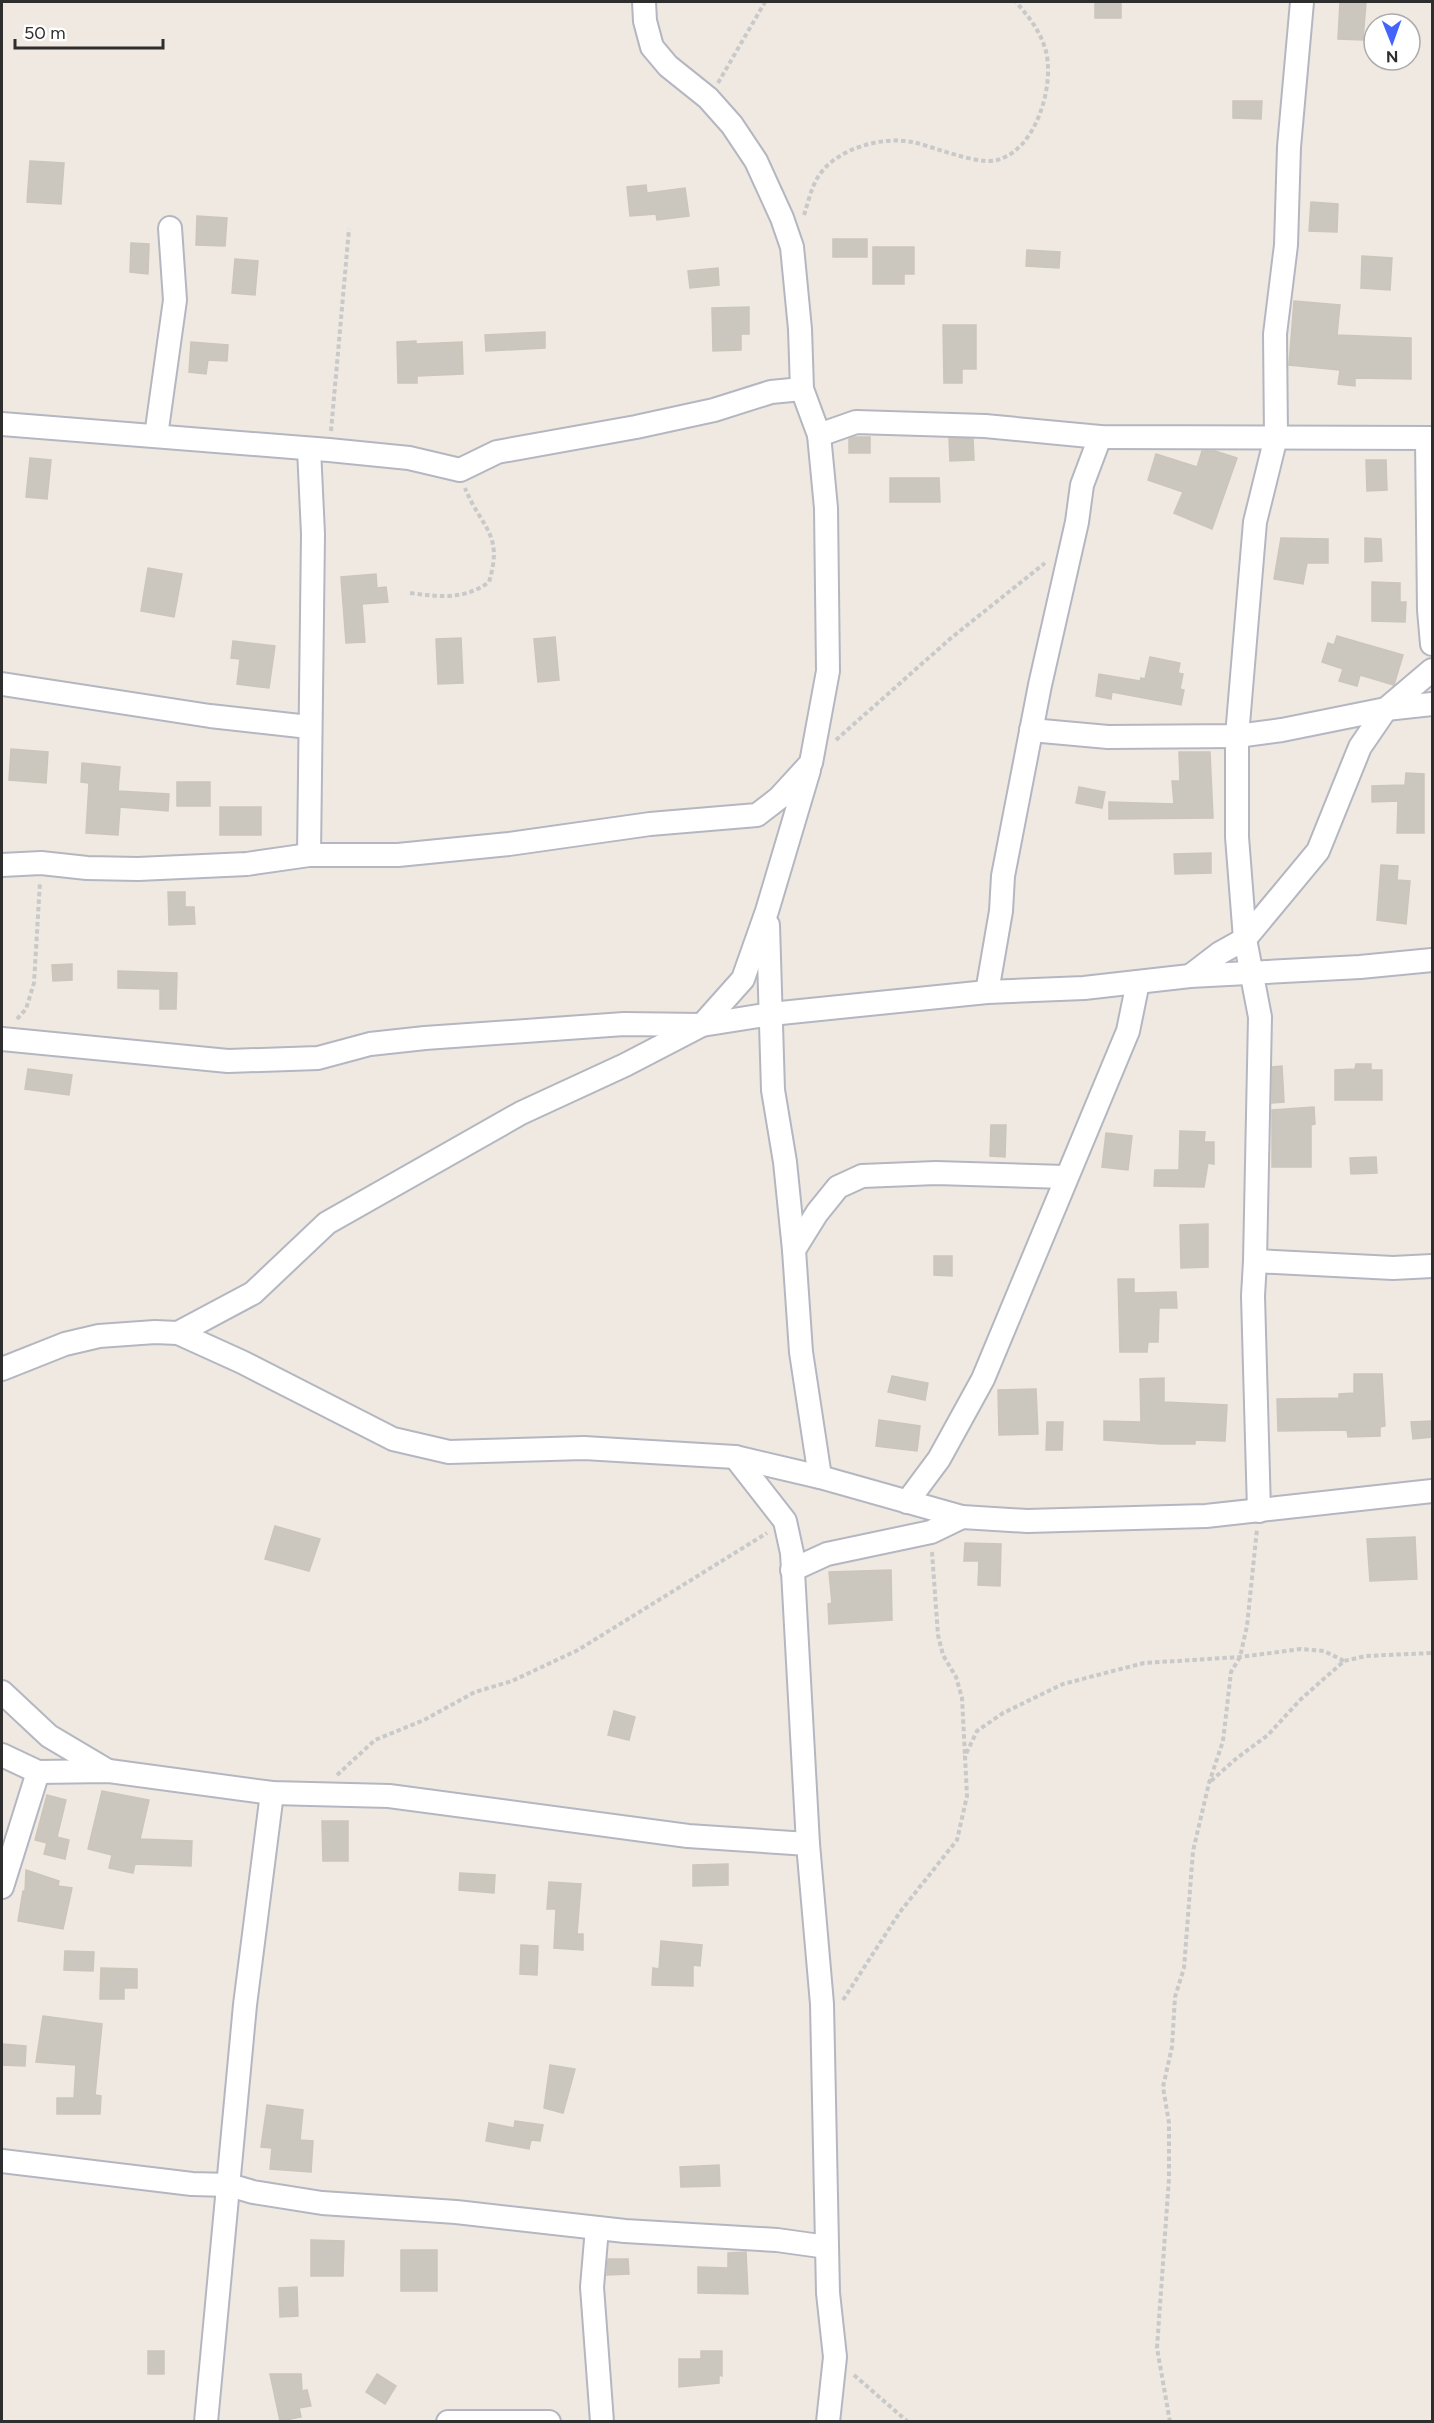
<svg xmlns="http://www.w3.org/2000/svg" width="1434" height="2423" viewBox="0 0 1434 2423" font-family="Figtree,sans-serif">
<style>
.building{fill:#cbc7bf;stroke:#cbc5ba;stroke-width:1.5}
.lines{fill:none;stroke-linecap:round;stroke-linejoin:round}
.street-casing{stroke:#b4b7c1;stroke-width:26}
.path{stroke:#c9c9c9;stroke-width:4;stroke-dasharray:4.5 3;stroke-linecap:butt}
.street{stroke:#fff;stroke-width:22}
</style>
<rect width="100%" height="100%" fill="#efe9e1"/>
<!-- building -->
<g class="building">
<rect x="1095" y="2" width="26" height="16"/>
<path d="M1340,2H1366L1363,40L1338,39Z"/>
<path d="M1233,101H1262L1261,119L1233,118Z"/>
<path d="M30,161L64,163L61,204L27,202Z"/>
<path d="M646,185L647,193L685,188L689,216L657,220L656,214L630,216L627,187Z"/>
<path d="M1311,202L1338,204L1337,232L1309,231Z"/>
<path d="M197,216L227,218L225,246L196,245Z"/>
<rect x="833" y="239" width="34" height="18"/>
<path d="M131,243L149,244L148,274L130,272Z"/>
<path d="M873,247H914V274H904V284H873Z"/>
<path d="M1027,250L1060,252L1059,268L1026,266Z"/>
<path d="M1362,256L1392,258L1390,290L1361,288Z"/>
<path d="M235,259L258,261L255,295L232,293Z"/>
<path d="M718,268L719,285L690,288L688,271Z"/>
<path d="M1294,301L1340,305L1337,335L1411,338V379L1355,378V386L1338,384L1340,370L1289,365Z"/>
<path d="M749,307V334H741V350L713,351L712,308Z"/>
<path d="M943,325H976V369H962V383H944Z"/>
<path d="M545,332V348L486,351L485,335Z"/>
<path d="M416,341V344L462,342L463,374L417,376V383H398L397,342Z"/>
<path d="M191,342L228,345L227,361L208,360L206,374L189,372Z"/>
<path d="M854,437H870V453H849V439Z"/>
<path d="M949,438L973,439L974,460L950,461Z"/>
<path d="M1202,451H1215L1237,458L1212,529L1174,513L1183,492L1148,480L1156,454L1197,467Z"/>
<path d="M30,458L51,460L47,499L26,497Z"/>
<path d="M1366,460H1386L1387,490L1367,491Z"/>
<path d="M890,478H939L940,502H890Z"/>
<path d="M1281,538L1328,539V563H1307L1303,584L1274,579Z"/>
<path d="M1365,538L1381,539L1382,561L1365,562Z"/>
<path d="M148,568L182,574L174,617L141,611Z"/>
<path d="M376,574L377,588L386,587L388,602L362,604L365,642L346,643L341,577Z"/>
<path d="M1372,582L1400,583V602H1406L1405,622L1372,621Z"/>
<path d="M1337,636L1403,655L1394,685L1360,675L1357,686L1339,681L1343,669L1322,662L1328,643L1334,645Z"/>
<path d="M555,637L559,680L538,682L534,639Z"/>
<path d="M461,638L463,683L438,684L436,639Z"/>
<path d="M233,641L275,646L269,688L237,684L240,659L231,658Z"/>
<path d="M1150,657L1180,663L1178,673L1183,674L1180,689L1184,690L1181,705L1112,692L1111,699L1096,696L1099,674L1140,681L1141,678L1145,679Z"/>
<path d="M11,749L48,752L46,783L9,780Z"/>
<path d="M1179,752H1210L1213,818L1109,819V802L1174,804L1172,781H1180Z"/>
<path d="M82,763L120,767L118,791L169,794L168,811L120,807L118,835L86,833L89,783L81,782Z"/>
<path d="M1406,773L1424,774V833H1397L1398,801L1372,802V786L1405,785Z"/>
<rect x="177" y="782" width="33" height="24"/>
<path d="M1079,787L1105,792L1102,808L1076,803Z"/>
<rect x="220" y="807" width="41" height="28"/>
<path d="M1211,853V873L1175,874L1174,854Z"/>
<path d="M1381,865L1398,866L1397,880L1410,881L1406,924L1377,920Z"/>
<path d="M168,892H185V907H194L195,924L169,925Z"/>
<path d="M72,964V980L53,981L52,965Z"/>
<path d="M118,971L177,973L176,1009H160V989L118,988Z"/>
<path d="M1356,1064H1371V1070H1382V1100H1335V1070L1355,1069Z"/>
<path d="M1282,1066L1284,1102L1272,1103V1067Z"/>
<path d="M28,1069L72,1075L69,1095L25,1089Z"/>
<path d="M1314,1107L1315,1124L1311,1125V1167H1272V1110Z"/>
<path d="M991,1125H1006L1005,1157L990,1156Z"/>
<path d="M1180,1131L1205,1132L1204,1142H1214V1164L1208,1163L1204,1187L1154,1186L1155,1170H1179Z"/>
<path d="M1106,1133L1132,1136L1128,1170L1102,1167Z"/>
<path d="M1376,1157L1377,1173L1351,1174L1350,1158Z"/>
<path d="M1208,1224V1267L1181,1268L1180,1225Z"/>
<path d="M934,1256H952V1276L934,1275Z"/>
<path d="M1118,1279H1134V1293L1176,1292L1177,1308H1159L1158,1342H1148L1147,1352H1120Z"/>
<path d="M1354,1374H1382L1385,1426L1380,1427V1436L1348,1437L1347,1430L1278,1431L1277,1399L1339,1398V1394L1354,1393Z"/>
<path d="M892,1376L928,1383L925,1400L888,1392Z"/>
<path d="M1164,1378V1402L1227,1405L1225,1441L1195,1440V1444H1161L1104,1440V1421L1141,1422L1140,1379Z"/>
<path d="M1036,1389L1038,1434L999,1435L998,1390Z"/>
<path d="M879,1420L920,1426L917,1451L876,1446Z"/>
<path d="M1431,1421L1432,1437L1413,1439L1411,1422Z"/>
<path d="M1047,1422H1063L1062,1450H1046Z"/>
<path d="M275,1526L320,1539L309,1571L265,1559Z"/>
<path d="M1415,1537L1417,1579L1370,1581L1367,1539Z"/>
<path d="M965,1543L1001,1544L1000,1586L978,1585L979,1561H964Z"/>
<path d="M891,1570L892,1620L829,1624L828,1604L832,1603L829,1572Z"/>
<path d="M614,1711L635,1717L629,1740L608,1735Z"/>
<path d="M102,1791L149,1800L140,1839L192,1841L191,1866L135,1864L133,1873L109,1868L112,1855L88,1849Z"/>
<path d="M47,1795L66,1800L57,1837L69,1840L65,1859L44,1854L47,1843L35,1840Z"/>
<path d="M322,1821H348V1861H323Z"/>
<path d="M728,1864V1885L693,1886V1865Z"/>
<path d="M26,1870L59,1881L58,1886L72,1888L63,1929L18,1921L23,1891H25Z"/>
<path d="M460,1873L495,1875L494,1893L459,1890Z"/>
<path d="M549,1882L581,1884L577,1934H583V1950L554,1948L556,1909H547Z"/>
<path d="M661,1941L702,1945L700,1966L693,1965V1986L652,1985L653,1968L659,1969Z"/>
<path d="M521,1945L538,1946L537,1975L520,1974Z"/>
<path d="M65,1951L94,1952L93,1971L64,1970Z"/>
<path d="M101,1968L137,1969V1988H124V1999H100Z"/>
<path d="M43,2016L102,2024L95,2095L101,2096L100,2114H57V2098H74L76,2065L36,2062Z"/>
<path d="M2,2044L26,2046L25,2066L2,2065Z"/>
<path d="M550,2065L575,2069L563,2113L544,2108Z"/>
<path d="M267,2105L303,2110L300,2140L313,2141L311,2172L270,2169L272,2148L261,2147Z"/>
<path d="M515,2121L543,2125L540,2141L531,2140L529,2149L486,2141L489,2123L514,2128Z"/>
<path d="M719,2165L720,2186L681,2187L680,2167Z"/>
<path d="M311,2240L344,2241L343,2276H311Z"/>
<rect x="401" y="2250" width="36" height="41"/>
<path d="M746,2252L748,2294L698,2293V2267L728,2268V2253Z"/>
<path d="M608,2259H628L629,2274L607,2275Z"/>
<path d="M297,2287L298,2316L280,2317L279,2288Z"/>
<rect x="148" y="2351" width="16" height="23"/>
<path d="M701,2351H722V2376L719,2375V2383L679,2387V2359H701Z"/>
<path d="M270,2374H301L302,2391L307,2390L311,2406L299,2408L301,2417L280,2421Z"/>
<path d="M377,2374L396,2386L385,2404L366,2392Z"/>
</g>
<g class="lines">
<!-- street casing -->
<g class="street-casing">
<g id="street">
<path d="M1302,2L1289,147L1286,245L1275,334L1276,437L1255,522L1237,736V837L1245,939L1260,1017L1255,1261L1393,1268L1432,1266"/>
<path d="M2,424L329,450L409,458L460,470L497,452L636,427L714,410L771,392L802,389"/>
<path d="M819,435L856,422L985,426L1100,437L1432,438"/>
<path d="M156,436L175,300L170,228"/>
<path d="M1427,438L1429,610L1432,644"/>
<path d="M309,449L313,534L309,855"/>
<path d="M2,684L210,716L309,727"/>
<path d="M1031,730L1108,737L1237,736L1282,730L1386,709L1432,704"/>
<path d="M2,865L41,863L87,868L138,869L247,864L309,855H398L509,844L650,824L757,815L779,798L811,763L828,671L826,508L819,435L802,389L800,329L792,247L782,218L756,161L732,125L708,98L668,66L652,47L645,21L644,2"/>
<path d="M768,925L773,1090L785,1162L794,1250"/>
<path d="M1190,976L1220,953L1245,939L1318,851L1360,747L1386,709L1432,670"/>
<path d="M987,992L1001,911L1003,876L1040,685L1077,522L1082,485L1100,437"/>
<path d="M2,1039L228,1061L318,1058L370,1044L425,1038L624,1024L702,1025L771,1014L987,992L1084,988L1190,976L1360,967L1432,960"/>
<path d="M1255,1261L1253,1296L1259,1511"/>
<path d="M178,1333L253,1293L327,1223L521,1113L625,1065L702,1025L743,979L767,911L809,770"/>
<path d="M2,1369L65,1344L99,1336L155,1332L178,1333L242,1362L393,1439L449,1452L584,1448L735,1457L820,1477L962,1517L1027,1521L1206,1516L1432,1491"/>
<path d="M735,1457L785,1521L792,1553L808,1844L822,2004L828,2293L835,2357L828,2422"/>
<path d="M820,1477L801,1352L794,1250L817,1213L838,1187L862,1176L936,1173L1065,1177"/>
<path d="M907,1502L939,1459L983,1379L1128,1031L1138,982"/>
<path d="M792,1570L827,1554L931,1532L962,1517"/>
<path d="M2,1692L49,1736L108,1771"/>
<path d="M2,1755L38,1772L109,1771L272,1793L389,1796L688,1836L808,1844"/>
<path d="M2,1887L38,1772"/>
<path d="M2,2161L192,2184L229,2185L253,2192L322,2203L456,2212L625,2231L777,2240L827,2247"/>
<path d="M597,2228L592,2287L602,2422"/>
<path d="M206,2422L245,2005L272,1793"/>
<path d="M448,2422H549"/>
</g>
</g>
<!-- path -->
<g class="path">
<path d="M718,83L765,2"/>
<path d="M804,215C808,203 811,188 818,177C835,149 881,136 912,142C922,144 933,148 943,151C956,155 984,164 997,160C1037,150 1056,82 1045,48C1039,29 1028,16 1016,2"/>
<path d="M331,431L349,229"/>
<path d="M410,593C439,597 465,600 489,582C504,533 481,528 465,488"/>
<path d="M836,740L951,638L1045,563"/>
<path d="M17,1019L26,1009L34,983L40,882"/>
<path d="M932,1552L938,1635L943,1655L956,1677L962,1698L965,1756"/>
<path d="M337,1775L375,1740L424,1720L475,1692L512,1681L578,1650L767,1533"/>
<path d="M1211,1781L1237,1758L1268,1735L1300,1700L1344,1661L1366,1656L1432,1653"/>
<path d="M843,2000L900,1912L957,1840L967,1796L965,1756L977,1731L1003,1713L1063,1684L1144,1663L1240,1657L1301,1649L1324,1651L1344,1661"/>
<path d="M854,2375L908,2422"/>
<path d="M1170,2422L1157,2348L1169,2178V2123L1163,2087L1172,2047L1175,1997L1184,1968L1193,1851L1209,1783L1223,1741L1231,1672L1240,1657L1247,1626L1257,1529"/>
</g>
<!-- street -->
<use href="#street" class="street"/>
</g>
<!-- border -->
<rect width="1434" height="2423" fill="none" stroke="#2e2e2e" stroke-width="6"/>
<!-- north arrow -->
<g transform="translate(1392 42) rotate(179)"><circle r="28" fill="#ffffff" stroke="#ababab" stroke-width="1.5"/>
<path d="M0-4.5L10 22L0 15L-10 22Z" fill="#4264fb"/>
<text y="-9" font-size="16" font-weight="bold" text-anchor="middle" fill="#2e2e2e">N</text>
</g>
<!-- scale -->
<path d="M15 39v9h148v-9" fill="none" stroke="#2e2e2e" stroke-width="3"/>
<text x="24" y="39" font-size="18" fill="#2e2e2e" stroke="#ffffff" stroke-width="4.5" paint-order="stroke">50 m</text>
</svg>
